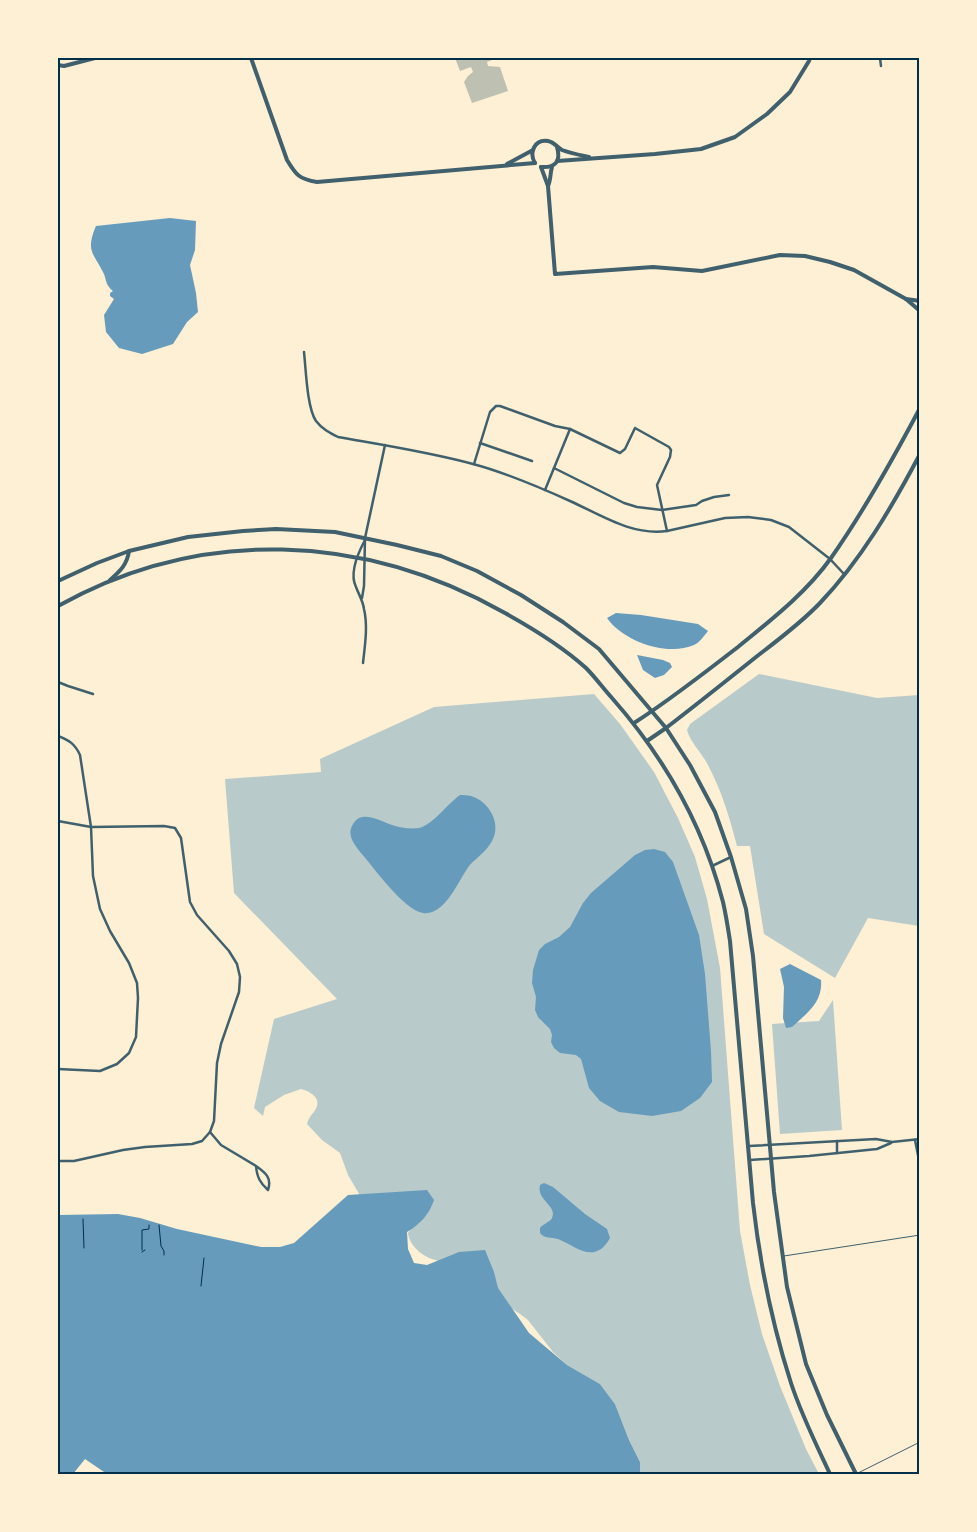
<svg xmlns="http://www.w3.org/2000/svg" width="977" height="1532" viewBox="0 0 977 1532" font-family="'Nunito Sans',sans-serif">
<style>
.green{fill:#b9caca}
.water{fill:#669bbc}
.building{fill:#bec0b2}
.lines{fill:none;stroke-linecap:round;stroke-linejoin:round}
.path{stroke:#003049;stroke-width:1}
.service{stroke:#3f606c;stroke-width:1}
.minor{stroke:#3f606c;stroke-width:2.5}
.tertiary{stroke:#3f606c;stroke-width:4}
.neatline{fill:none;stroke:#003049;stroke-width:2}
</style>
<rect width="100%" height="100%" fill="#fdf0d5"/>
<!-- green -->
<g class="green">
<path d="M759,674L877,698L919,695V926L868,918L835,978L764,934L750,846H737C730,819 722,792 709,767C703,754 691,744 687,730L690,724Z"/>
<path d="M594,694L620,724L654,772L678,818L695,857L707,899L720,968L740,1231L750,1285L762,1334L780,1386L806,1449L819,1474H640V1462L629,1440L615,1404L600,1384L567,1365L553,1352L528,1320L520,1314L440,1261C426,1259 410,1248 408,1233L412,1227L365,1204L348,1175L340,1153L322,1140L307,1124C309,1115 315,1113 317,1106C320,1096 308,1091 301,1089L284,1095L265,1107L263,1116L254,1108L274,1019L337,999L234,893L225,779L321,772L320,759L434,707Z"/>
<path d="M833,1000L842,1130L780,1134L772,1024L819,1021Z"/>
</g>
<!-- water -->
<g class="water">
<path d="M170,218L196,221L195,250L190,265L196,293L198,312L187,322L173,344L142,354L119,348L106,332L104,315L114,299L110,296V293L113,291C106,285 107,283 104,274C94,253 85,252 96,226Z"/>
<path d="M616,613L641,615L698,624L708,631C704,636 699,643 694,645C667,657 623,641 607,618Z"/>
<path d="M637,655L663,660L670,663L672,667L664,675L655,678L643,670Z"/>
<path d="M460,795C463,795 468,795 471,796C489,801 502,824 492,841C487,851 476,858 469,866C458,881 445,916 423,913C404,910 374,868 361,853C355,845 347,836 352,826C360,808 380,821 392,825C401,828 410,829 419,828C433,825 447,804 460,795Z"/>
<path d="M654,849L665,852L673,862L699,935L705,974L711,1051L712,1082L700,1098L681,1111L652,1116L619,1112L600,1101L589,1088L581,1059L576,1055L560,1053L554,1048L551,1042L552,1035L550,1029L538,1017L535,1010L536,997L532,983L533,970L539,950L545,944L559,937L570,927L583,903L591,893L635,855L645,850Z"/>
<path d="M790,964L821,980C823,1002 807,1013 792,1027L786,1028L783,1018L784,987L780,969Z"/>
<path d="M544,1183L553,1187L585,1214L607,1229L610,1238C595,1265 577,1247 558,1239C551,1237 545,1239 540,1233V1228C543,1224 550,1222 552,1218C558,1206 536,1200 540,1185Z"/>
<path d="M427,1190L434,1200C429,1215 420,1224 407,1232L408,1249L414,1263L427,1265L459,1252L485,1250L494,1272L498,1288L529,1333L567,1365L600,1384L615,1404L629,1440L640,1462V1474H107L85,1459L73,1474H58V1215L118,1214L140,1218L177,1229L261,1247H280L294,1243L348,1195Z"/>
</g>
<!-- building -->
<path class="building" d="M455,58H497L487,62L488,66L500,67L508,91L472,103L464,82L468,76L473,72L471,67L460,71Z"/>
<g class="lines">
<!-- path -->
<g class="path">
<path d="M83,1219L84,1248"/>
<path d="M159,1225L161,1246L164,1251V1255"/>
<path d="M58,1241L59,1219"/>
<path d="M142,1250V1230L149,1229V1225"/>
<path d="M142,1252L145,1250"/>
<path d="M201,1286L204,1258"/>
</g>
<!-- service -->
<g class="service">
<path d="M784,1256L920,1235"/>
<path d="M856,1474L920,1442"/>
</g>
<!-- minor -->
<g class="minor">
<path d="M880,58L881,66"/>
<path d="M304,352C306,370 307,408 316,421C322,429 330,433 338,437C383,445 429,452 473,464C507,473 539,487 570,501C601,515 632,536 667,531L725,518L748,517L771,520L789,527L830,559L844,574"/>
<path d="M480,443L532,461"/>
<path d="M474,464L490,412L496,406H500L555,426L570,429"/>
<path d="M554,468L624,503L637,507L662,510L696,505L702,501L714,497L729,495"/>
<path d="M545,490L570,429L620,453L625,449L635,428L669,447L671,450L670,457L657,485L667,531"/>
<path d="M362,598L364,586L365,538L385,445"/>
<path d="M363,663C365,645 368,626 364,609C363,601 359,595 356,587C349,573 358,553 365,540"/>
<path d="M58,682L68,686L93,694"/>
<path d="M58,736C69,740 75,744 80,755L91,827L93,876L100,909L110,931L129,963L137,983L138,998L136,1037L129,1053L117,1064L100,1071L58,1069"/>
<path d="M58,821L91,827L164,826L175,828L181,838L190,902L197,915L229,951L237,964L240,977L239,992L221,1044L217,1063L214,1121L210,1132L202,1141L192,1144L145,1147L123,1150L74,1161H58"/>
<path d="M712,866L731,857"/>
<path d="M210,1132L221,1145L256,1166C257,1177 260,1183 268,1190C272,1178 266,1173 256,1166"/>
<path d="M915,1140L920,1165"/>
<path d="M837,1141V1153"/>
<path d="M749,1146L876,1139L892,1142L920,1139"/>
<path d="M750,1160L809,1156L877,1149L891,1143"/>
</g>
<!-- tertiary -->
<g class="tertiary">
<path d="M251,58L287,160C296,175 299,179 317,182L535,163"/>
<path d="M58,65L64,66L95,58"/>
<path d="M557,161L655,154L701,149L735,137L767,114L790,92L809,61L810,58"/>
<path d="M535,163C529,153 534,139 548,141C554,142 557,147 562,150C570,153 580,155 589,157"/>
<path d="M507,164L533,150"/>
<path d="M541,167L548,186L555,274L653,267L702,271L780,255L805,256L830,262L854,270L906,299L920,311"/>
<path d="M541,167C556,168 561,161 557,147"/>
<path d="M548,186C551,180 550,173 552,167"/>
<path d="M906,299L920,301"/>
<path d="M110,580C120,571 127,565 129,551"/>
<path d="M58,581L97,563L129,551L188,537L243,531L276,529L335,532L397,545L441,556L477,571L521,595L563,622L599,649L666,728L690,765L715,812L731,857L746,909L753,956L774,1192L787,1287L806,1364L827,1415L856,1474"/>
<path d="M58,606C201,526 364,533 505,613C532,628 563,647 586,668C595,677 603,688 612,698C664,757 703,825 723,902C726,915 728,928 730,941L753,1203C760,1264 772,1324 791,1383C801,1414 816,1444 830,1474"/>
<path d="M634,723C670,700 704,673 738,647C771,620 806,593 831,558C864,511 893,459 920,408"/>
<path d="M647,741L666,728C696,705 726,681 756,657C778,640 801,623 820,603C861,560 892,507 920,454"/>
</g>
</g>
<!-- border -->
<rect width="977" height="1532" fill="none" stroke="#fdf0d5" stroke-width="118"/>
<rect x="59" y="59" width="859" height="1414" class="neatline"/>
</svg>
